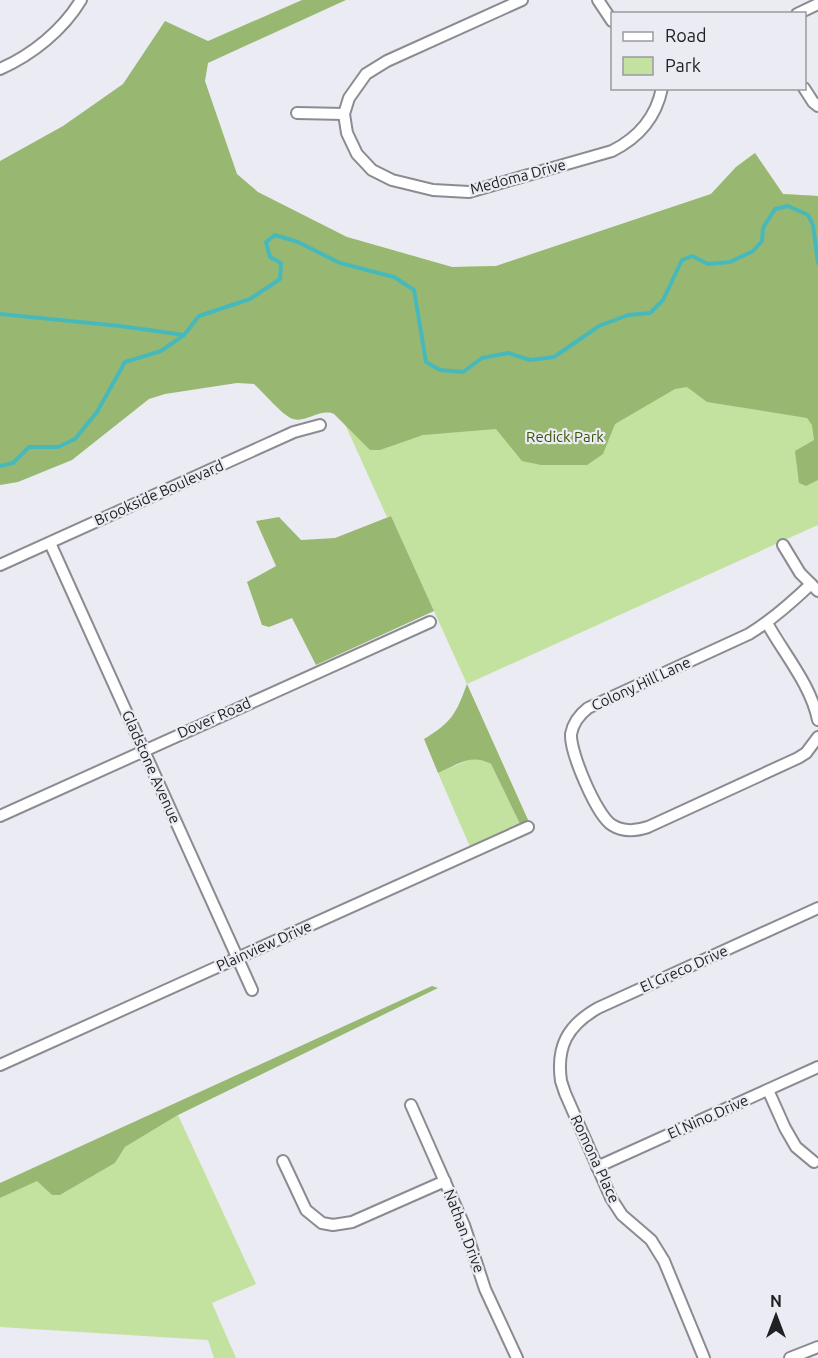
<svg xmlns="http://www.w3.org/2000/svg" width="818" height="1358" viewBox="0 0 818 1358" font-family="Ubuntu,sans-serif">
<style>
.green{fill:#c3e19f}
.forest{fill:#98b872}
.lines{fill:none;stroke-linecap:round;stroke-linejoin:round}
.stream{stroke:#48b9ba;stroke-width:4}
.minor-casing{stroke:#8b8c92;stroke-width:14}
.minor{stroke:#fff;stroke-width:10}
.labels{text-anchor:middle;stroke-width:4.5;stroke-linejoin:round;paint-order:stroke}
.street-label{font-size:15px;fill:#212124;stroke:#ebecf3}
.park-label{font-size:15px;fill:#395405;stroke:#ebecf3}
</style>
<rect width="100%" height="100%" fill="#ebecf3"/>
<!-- green -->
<g class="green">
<path d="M755,153L783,194L818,196V525L467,684L391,516L387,517L344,422L347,421V237L452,267L496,266L711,194L736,167Z"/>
<path d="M473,758L483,759L491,764L521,826L471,849L438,773Z"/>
<path d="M178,1115L256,1284L212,1303L236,1358H214L208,1340L0,1327V1198L37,1180L52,1195H60L115,1163L125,1147Z"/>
</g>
<!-- forest -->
<g class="forest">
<path d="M302,0H346L208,63L205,81L237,174L258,192L347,237L452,267L496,266L711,194L736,167L755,153L783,194L818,196V480L806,486L799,483L795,451L814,440L812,425L807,418L707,402L687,387L675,389L615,424L603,454L587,465H541L522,461L496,429L423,435L380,450H370L334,414C320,408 307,423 293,419C283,416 263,392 254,384L237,383L165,394L149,399L72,460L18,482L0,485V161L63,126L123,84L165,21L208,41Z"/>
<path d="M391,516L434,611L316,665L292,618L269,627L262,625L247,582L276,566L256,521L279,517L301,540L335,538Z"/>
<path d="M467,684L529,822L521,826L491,764C471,753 457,765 438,773L424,739C452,722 456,714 467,684Z"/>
<path d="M432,986L438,988L178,1115L125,1147L115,1163L60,1195H52L37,1181L0,1198V1183Z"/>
</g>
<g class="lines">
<!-- stream -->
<g class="stream">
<path d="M0,314L120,326L184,335"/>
<path d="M0,466L13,463L29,447H58L75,439L97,412L125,362L161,351L184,335L199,316L250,299L280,279L281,263L270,257L266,242L275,235L298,242L340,263L394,277L414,290L426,362L440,370L463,372L482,358L508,353L530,360L554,357L599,326L628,315L650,313L663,300L682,260L692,256L708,264L730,262L753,251L762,241L763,228L775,209L788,206L808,215L813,225L818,263"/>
</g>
<!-- minor casing -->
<g class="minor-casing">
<g id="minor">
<path d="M522,0L387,61L366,74L349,98L344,114L347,133L357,154L372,170L392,180L433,190L469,192L612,151C638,138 656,118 662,88"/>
<path d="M598,0L612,21"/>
<path d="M797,14L818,4"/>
<path d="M0,69C32,55 63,30 81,0"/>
<path d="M804,88L813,102L818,106"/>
<path d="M297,113L344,114"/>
<path d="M50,543L252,990"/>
<path d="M783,545L800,573L818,591"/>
<path d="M0,565L294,432L320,425"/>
<path d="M811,584C791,603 772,620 749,634L588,708C579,715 573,723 571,734C570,753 597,816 612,825C623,832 636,831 648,827L798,758L806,753L818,737"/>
<path d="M767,623C784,654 811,685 818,720"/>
<path d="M0,816L430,622"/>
<path d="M0,1065L528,827"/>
<path d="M768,1090L785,1128L796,1147L814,1162"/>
<path d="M411,1105L464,1225L485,1289L517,1358"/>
<path d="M283,1161L306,1210L322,1223L333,1225L352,1222L445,1181"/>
<path d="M597,1167L818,1067"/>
<path d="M704,1358L664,1261L651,1240L622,1215L611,1198L565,1093L561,1081C556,1046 568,1025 598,1008L818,908"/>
<path d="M790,1358L818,1347"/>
</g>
</g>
<!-- minor -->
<use href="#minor" class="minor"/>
</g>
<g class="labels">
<!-- street labels -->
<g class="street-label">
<text transform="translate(518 177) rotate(-15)" y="5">Medoma Drive</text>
<text transform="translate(159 493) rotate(-24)" y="5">Brookside Boulevard</text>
<text transform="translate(641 684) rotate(-25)" y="5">Colony Hill Lane</text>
<text transform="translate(214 718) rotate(-24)" y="5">Dover Road</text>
<text transform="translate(151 767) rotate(66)" y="5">Gladstone Avenue</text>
<text transform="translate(264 946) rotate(-24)" y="5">Plainview Drive</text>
<text transform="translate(684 969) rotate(-24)" y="5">El Greco Drive</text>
<text transform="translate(708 1117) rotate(-24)" y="5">El Nino Drive</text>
<text transform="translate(595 1159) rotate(65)" y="5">Romona Place</text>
<text transform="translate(464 1231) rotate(69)" y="5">Nathan Drive</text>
</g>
<!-- park labels -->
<g class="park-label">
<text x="565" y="442">Redick Park</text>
</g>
</g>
<!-- legend -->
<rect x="611" y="12" width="195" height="78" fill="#ebecf3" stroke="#9a9ba0" stroke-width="1.5"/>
<rect x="623" y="32" width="30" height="9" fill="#ffffff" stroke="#9a9ba0" stroke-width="1.5"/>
<text x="665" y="42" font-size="18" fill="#212124">Road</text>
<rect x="623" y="57" width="30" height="18" fill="#c3e19f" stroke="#9a9ba0" stroke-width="1.5"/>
<text x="665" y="72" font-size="18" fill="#212124">Park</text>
<!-- north arrow -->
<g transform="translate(776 1316)" stroke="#ebecf3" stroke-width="4.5" paint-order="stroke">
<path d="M0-4.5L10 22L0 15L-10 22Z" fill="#212124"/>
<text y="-9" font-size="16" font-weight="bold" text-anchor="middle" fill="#212124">N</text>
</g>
</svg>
